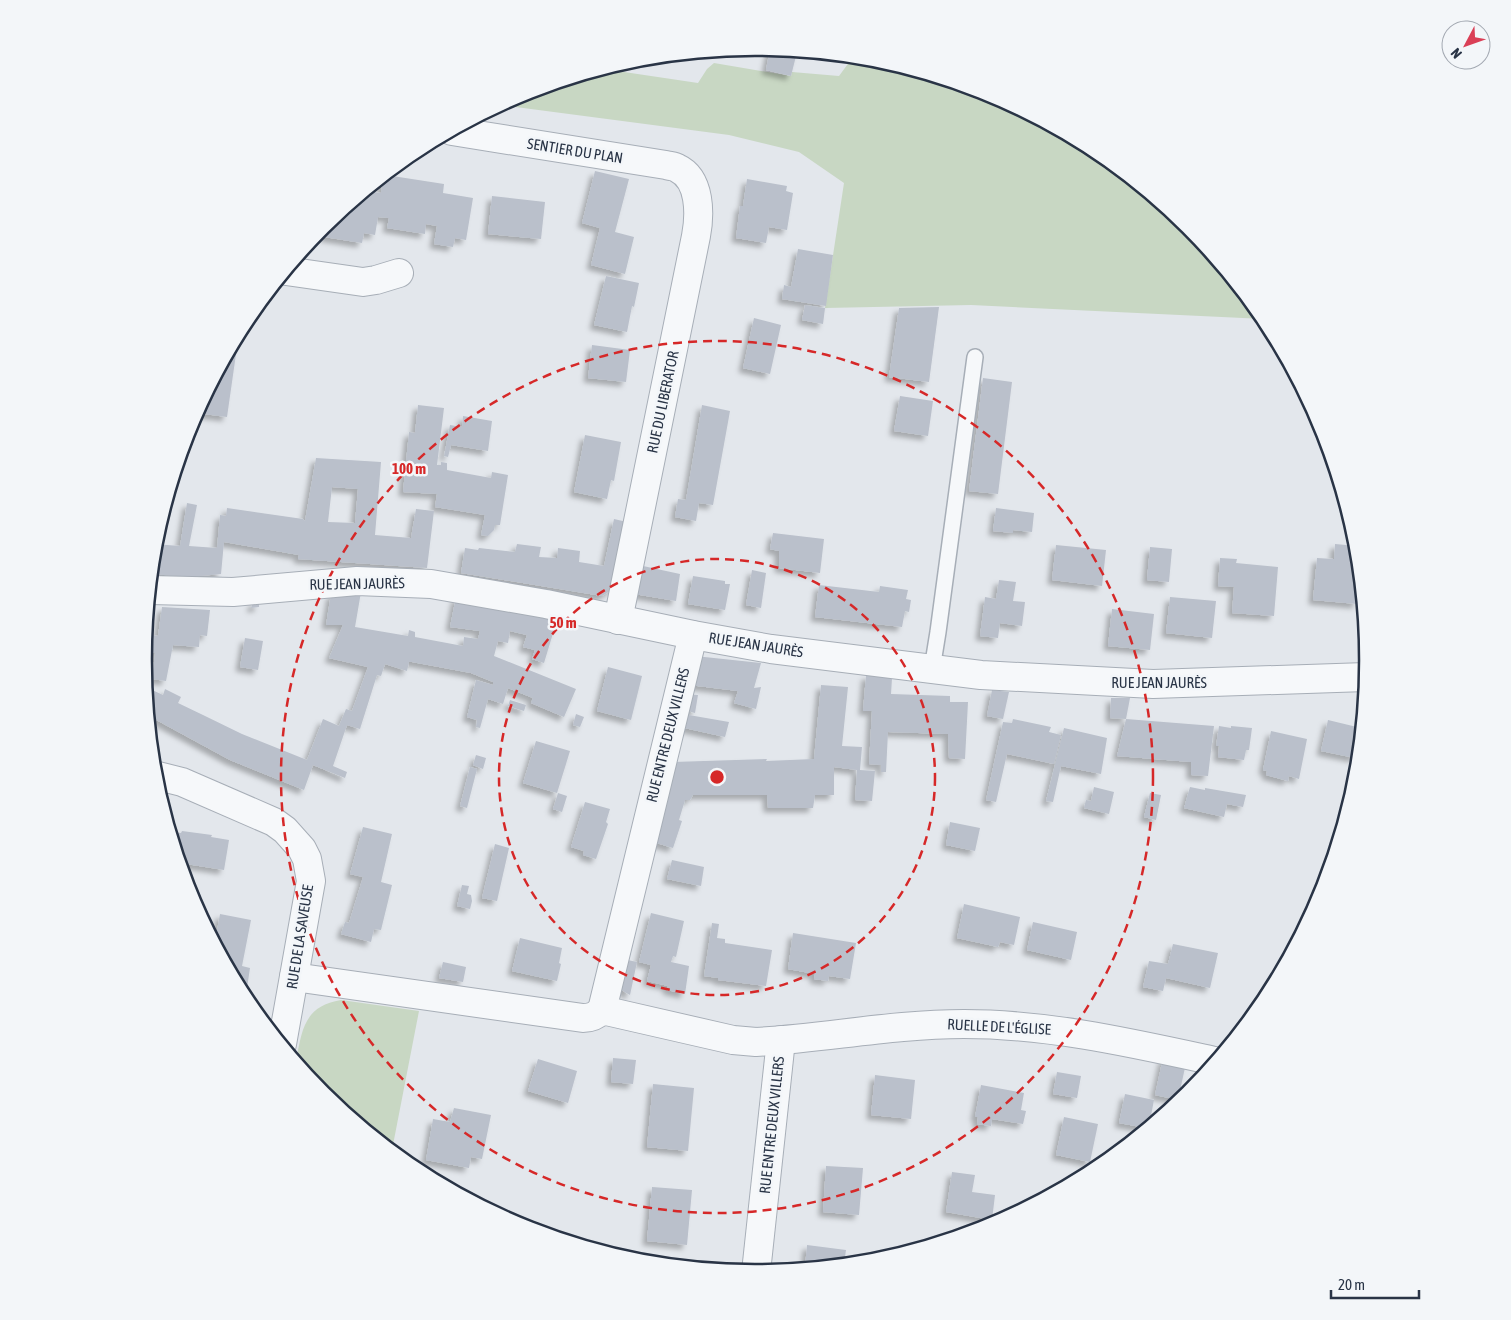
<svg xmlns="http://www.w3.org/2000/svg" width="1511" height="1320" viewBox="0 0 1511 1320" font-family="'Asap Condensed',sans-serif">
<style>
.grass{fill:#c8d7c3}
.building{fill:#bac0cb;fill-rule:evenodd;filter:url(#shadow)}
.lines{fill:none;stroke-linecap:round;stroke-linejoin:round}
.lane-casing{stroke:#a7aeb7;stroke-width:18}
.street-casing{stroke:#a7aeb7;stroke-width:30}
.lane{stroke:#f6f8fa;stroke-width:15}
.street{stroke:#f6f8fa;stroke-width:28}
.ring{fill:none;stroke:#d62828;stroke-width:2.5;stroke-dasharray:9 6}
.labels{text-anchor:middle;stroke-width:5;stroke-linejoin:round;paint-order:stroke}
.street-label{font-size:15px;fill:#293446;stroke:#f3f6f9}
.rim{fill:none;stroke:#293446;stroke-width:2.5}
.centre{fill:#d62828;stroke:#f3f6f9;stroke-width:2.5}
.ring-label{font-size:15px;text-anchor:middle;font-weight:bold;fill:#d62828;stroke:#f3f6f9;stroke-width:5;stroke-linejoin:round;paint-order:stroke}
</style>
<defs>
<filter id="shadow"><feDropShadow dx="-4.5" dy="4.5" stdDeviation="2.5" flood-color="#0004"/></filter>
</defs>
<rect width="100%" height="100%" fill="#e3e7ec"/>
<!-- grass -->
<g class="grass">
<path d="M853,57L875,59L990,94L1096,151L1189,227L1264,319L971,305L825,308L844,183L799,152L729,135L500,105L521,94L604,69L698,83L707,69L714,63L791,76L792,72L839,76Z"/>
<path d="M341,1000L419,1011L392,1150L322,1093L296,1061C302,1030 304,1006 341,1000Z"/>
</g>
<!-- building -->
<g class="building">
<path d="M770,49L797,52L791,76L766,70Z"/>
<path d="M595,171L629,179L615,232L634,237L625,274L591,265L600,228L582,223Z"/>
<path d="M386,175L444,184L443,193L473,198L466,240L455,238L453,247L434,244L437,226L426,224L425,234L387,228L389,218L378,217L375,235L364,233L362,243L324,237L325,227H323L366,191L381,193L383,177Z"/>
<path d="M747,179L787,186L786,191L793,193L787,230L769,227L766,243L736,238L740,206H743Z"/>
<path d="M492,196L545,202L541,239L488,234Z"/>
<path d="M798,249L833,255L826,306L782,299L784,285L791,287Z"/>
<path d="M606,276L639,283L634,307L632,306L627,332L594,325Z"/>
<path d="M805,305L825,308L823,324L802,320Z"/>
<path d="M939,307L929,382L889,377L899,308Z"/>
<path d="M754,318L781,325L770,374L743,368Z"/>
<path d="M239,333L227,417L196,413L228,353Z"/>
<path d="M592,345L630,350L626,382L588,378Z"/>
<path d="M983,378L1012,382L998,494L969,491Z"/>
<path d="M900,396L933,401L928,436L894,431Z"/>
<path d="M418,405L444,408L437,465H441V462L447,463V470L491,478L492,472L508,475L500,525H495L494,530L488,536L481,535L485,515L435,507L437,494L403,492L409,432L415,433Z"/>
<path d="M702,405L730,411L713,505L699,503L696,521L675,517L678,499L686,500Z"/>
<path d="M463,416L492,421L488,451L451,445L448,457L444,456L450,425L462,427Z"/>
<path d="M585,435L621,442L614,481L611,480L607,499L574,492Z"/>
<path d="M316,458L381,462L375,535L411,538L416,509L434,511L427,568L298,559L299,555L224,542L221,574L189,577L152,574L154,544L180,546L187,503L197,505L189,546L217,548L220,515L226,516L227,508L303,519L305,521ZM332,487L358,489L355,523L328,522Z"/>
<path d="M996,508L1034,513L1032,532L1013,530V533L993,531Z"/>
<path d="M614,519L627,522L613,589L602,596L461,573L465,548L478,550L479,548L515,552L517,544L541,547L539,557L557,558L558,548L580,551L579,562L604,566Z"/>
<path d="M773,533L824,539L820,573L779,568V551L770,549Z"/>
<path d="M1335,544L1357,546L1360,574L1357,604L1313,600L1317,558L1334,559Z"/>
<path d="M1056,545L1106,550L1102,586L1052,580Z"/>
<path d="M1150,547L1172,549L1169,582L1147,580Z"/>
<path d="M1220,558L1237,559L1236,563L1278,567L1274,616L1232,613L1234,587L1218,586Z"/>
<path d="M643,566L680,574L676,601L634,594L638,573L642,574Z"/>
<path d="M752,570L766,573L761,608L746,605Z"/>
<path d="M693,576L725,581V584H730L725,610L688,604Z"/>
<path d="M999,580L1016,582L1013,601L1025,602L1022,626L1000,623L998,638L980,636L985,597L996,599Z"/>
<path d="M819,585L879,592L880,586L908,590L906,599L911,600L909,612L905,611L902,627L815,617Z"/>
<path d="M361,592L355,627L408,636L409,630L415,632V637L463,646L464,637L478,639L480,631L450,627L456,597L486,603L485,608L557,620L544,663L532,659L535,650L523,647L527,635L510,631L508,643L498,641L494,656L576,689L564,717L531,703L533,698L508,688L503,704L488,699L480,728L476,727L477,720L467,717L476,680L493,685V682L471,673L412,662H409L407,671L385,664L381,676L377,675L360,729L347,725L333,766L347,772L345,778L313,765L304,790L230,760L149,716L148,708L150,689L163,695L165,689L181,697L178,703L203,715L242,734L307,760L323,719L339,726L346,709L352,711L368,667L329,658L343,625H326L331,594Z"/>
<path d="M1170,597L1216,601L1212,638L1166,633Z"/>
<path d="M253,602H259V607L251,608Z"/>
<path d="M162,607L210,610L207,636L200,635L199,647L173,645L166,681L152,679L155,653L144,652L146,634L158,636Z"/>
<path d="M1112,609L1154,614L1150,650L1108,646Z"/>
<path d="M245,638L263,641L258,670L240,667Z"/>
<path d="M695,656L761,663L754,688L761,687L756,709L734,703L738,691L689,685Z"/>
<path d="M608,667L642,676L631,720L597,711Z"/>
<path d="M866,675L892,678L891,694L950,696V702H968L965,759L949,758L948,734L888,732L886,772H881V765L869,764L872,711H863Z"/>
<path d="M821,685L848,687L842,746L862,747L860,770L875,771L872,801L855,800L857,770L834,767V795H815L813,808H768L767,795H693L690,800H685L679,820L682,821L673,848L653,842L673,762L767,759L766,761L814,759Z"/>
<path d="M992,690L1009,692L1003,719L987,716Z"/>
<path d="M687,694L698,695L695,713L684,710Z"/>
<path d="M1111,698H1130L1126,719L1110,718Z"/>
<path d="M510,700L526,705L524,711L508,706Z"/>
<path d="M576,714L584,717L580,727L573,725Z"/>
<path d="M683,714L729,722L725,737L680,727Z"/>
<path d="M1013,719L1051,727L1049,732L1061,735L1054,764L1007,754L996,802L986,800L1003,722L1012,723Z"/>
<path d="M1126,719L1214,726L1208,776L1191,775V762L1117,756Z"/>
<path d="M1328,720L1361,728L1355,758L1321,751Z"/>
<path d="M1219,726L1231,728V726L1252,728L1249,750H1246L1244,760L1218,757L1219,746H1216Z"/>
<path d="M1064,728L1107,738L1101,774L1061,766L1053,802L1046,801Z"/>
<path d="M1271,731L1307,739L1299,779L1289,776L1288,781L1266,775L1267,771L1263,770Z"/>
<path d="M536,741L570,751L557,793L523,783Z"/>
<path d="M476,755L486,758L483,769L473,765Z"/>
<path d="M470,767L477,769L467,808L460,806Z"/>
<path d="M1356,773V780L1353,791H1351Z"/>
<path d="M1094,787L1114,792L1109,814L1084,808L1086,800L1091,801Z"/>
<path d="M1190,787L1205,790V788L1246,795L1243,807L1227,804L1224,817L1184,808Z"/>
<path d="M558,793L567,796L562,812L553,809Z"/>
<path d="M1150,793L1161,795L1156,820L1144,817Z"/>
<path d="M585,802L610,809L606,822L608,824L596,859L583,855L584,851L571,847Z"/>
<path d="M950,822L980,828L975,851L946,845Z"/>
<path d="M363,827L392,834L381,882L392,885L381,930L374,929L371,942L341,934L345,922L349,923L363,877L350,874Z"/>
<path d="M182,831L212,835L211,837L229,840L224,870L180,863L171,832L181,833Z"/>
<path d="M495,844L509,848L497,901L482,898Z"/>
<path d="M672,860L704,867L701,886L667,879Z"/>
<path d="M462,885L469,886L467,894L471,895L472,901L470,909L457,906Z"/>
<path d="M964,904L1020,917L1014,945L1000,942L998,947L957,938Z"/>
<path d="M651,913L684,921L676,957L673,956L671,962L689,966L685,994L667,990L668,986L647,981L651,965L639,962Z"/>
<path d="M220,914L251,920L242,966L250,968L246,995H243L215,942Z"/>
<path d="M1033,922L1077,932L1071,960L1027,950Z"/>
<path d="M712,923L719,924L717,938L725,939V943L772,950L766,986L718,980V978L704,976Z"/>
<path d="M793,933L856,943L850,979L829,976L828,981L814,979L815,974L788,969Z"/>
<path d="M520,938L562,948L559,963L561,964L557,981L512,971Z"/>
<path d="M1173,944L1218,953L1210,988L1166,978L1163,991L1143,987L1149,961L1168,964Z"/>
<path d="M623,959L637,962L630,995L616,987Z"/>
<path d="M443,962L466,967L463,982L439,978Z"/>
<path d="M613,1058L636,1060L633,1084L611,1082Z"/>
<path d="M1163,1058L1186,1063L1178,1100L1155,1095Z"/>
<path d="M538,1059L577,1071L568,1103L528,1091Z"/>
<path d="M1057,1072L1081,1076L1077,1098L1053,1094Z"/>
<path d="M875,1075L915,1080L911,1119L871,1115Z"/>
<path d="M653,1084L694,1088L688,1151L647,1147Z"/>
<path d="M981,1085L1024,1093L1021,1110L1026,1111L1023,1124L992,1119L991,1126L977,1124L978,1117H975Z"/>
<path d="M1125,1094L1154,1100L1150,1121H1154L1146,1128L1119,1123Z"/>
<path d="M454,1108L491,1115L482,1159L471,1157L469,1168L426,1160L433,1119L450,1122Z"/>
<path d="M1064,1117L1098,1124L1090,1162L1056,1155Z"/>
<path d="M826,1166L863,1168L859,1215L823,1212Z"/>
<path d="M952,1172L975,1175L972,1192L995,1195L992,1220L946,1212Z"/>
<path d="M652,1187L692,1190L687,1245L647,1241Z"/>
<path d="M807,1245L846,1250L844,1264L805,1268Z"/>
</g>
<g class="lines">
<!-- lane casing -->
<g class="lane-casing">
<path id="lane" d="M932,669L938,632L975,357"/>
</g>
<!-- street casing -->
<g class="street-casing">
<g id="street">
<path d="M452,131L666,165C669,166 674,166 677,168C701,179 700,215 696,236L618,620"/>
<path d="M286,271L363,282L376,280L399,273"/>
<path d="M150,590L233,592L357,581L431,584L546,604L693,635L771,649L981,675L1153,684L1366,677"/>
<path d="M154,775L182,782L274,822L285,830L302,849L307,859L311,881L282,1044"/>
<path d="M294,977L583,1018C591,1018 596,1016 602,1010L733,1040L756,1042C825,1038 894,1024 964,1024C1049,1024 1132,1043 1215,1061"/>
<path d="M602,1010L693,635"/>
<path d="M756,1272L781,1040"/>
</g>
</g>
<!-- lane -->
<use href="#lane" class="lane"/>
<!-- street -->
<use href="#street" class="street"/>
</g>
<!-- distance rings -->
<g class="ring">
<circle cx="717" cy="777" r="218"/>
<circle cx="717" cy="777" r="436"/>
</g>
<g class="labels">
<!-- street labels -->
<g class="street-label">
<text transform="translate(575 151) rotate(9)" y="5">SENTIER DU PLAN</text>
<text transform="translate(663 402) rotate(-78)" y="5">RUE DU LIBERATOR</text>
<text transform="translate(357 584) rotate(-1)" y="5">RUE JEAN JAURÈS</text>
<text transform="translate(756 645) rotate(9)" y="5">RUE JEAN JAURÈS</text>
<text x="1159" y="688">RUE JEAN JAURÈS</text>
<text transform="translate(668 735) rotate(-76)" y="5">RUE ENTRE DEUX VILLERS</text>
<text transform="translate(300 937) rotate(-81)" y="5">RUE DE LA SAVEUSE</text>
<text transform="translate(999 1027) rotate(3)" y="5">RUELLE DE L'ÉGLISE</text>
<text transform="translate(772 1125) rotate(-84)" y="5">RUE ENTRE DEUX VILLERS</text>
</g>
</g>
<!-- crop -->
<path d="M0 0H1511V1320H0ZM755 56H756A603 603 0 0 1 1359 659V661A603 603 0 0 1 756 1264H755A603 603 0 0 1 152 661V659A603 603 0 0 1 755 56Z" fill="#f3f6f9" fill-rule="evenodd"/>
<path class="rim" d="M755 56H756A603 603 0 0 1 1359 659V661A603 603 0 0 1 756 1264H755A603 603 0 0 1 152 661V659A603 603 0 0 1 755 56Z"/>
<circle cx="717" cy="777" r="8" class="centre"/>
<g class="ring-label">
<text x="409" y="474">100 m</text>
<text x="563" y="628">50 m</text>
</g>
<!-- north arrow -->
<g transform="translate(1466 45) rotate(229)"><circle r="24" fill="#f3f6f9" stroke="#a2a8b1"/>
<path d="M0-4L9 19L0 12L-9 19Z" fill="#da3f56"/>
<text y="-8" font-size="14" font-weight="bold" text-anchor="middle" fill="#293446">N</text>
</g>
<!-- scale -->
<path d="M1331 1290v8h88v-8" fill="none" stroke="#293446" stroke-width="2.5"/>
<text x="1338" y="1290" font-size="15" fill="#293446" stroke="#f3f6f9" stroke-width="4" paint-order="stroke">20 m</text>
</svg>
